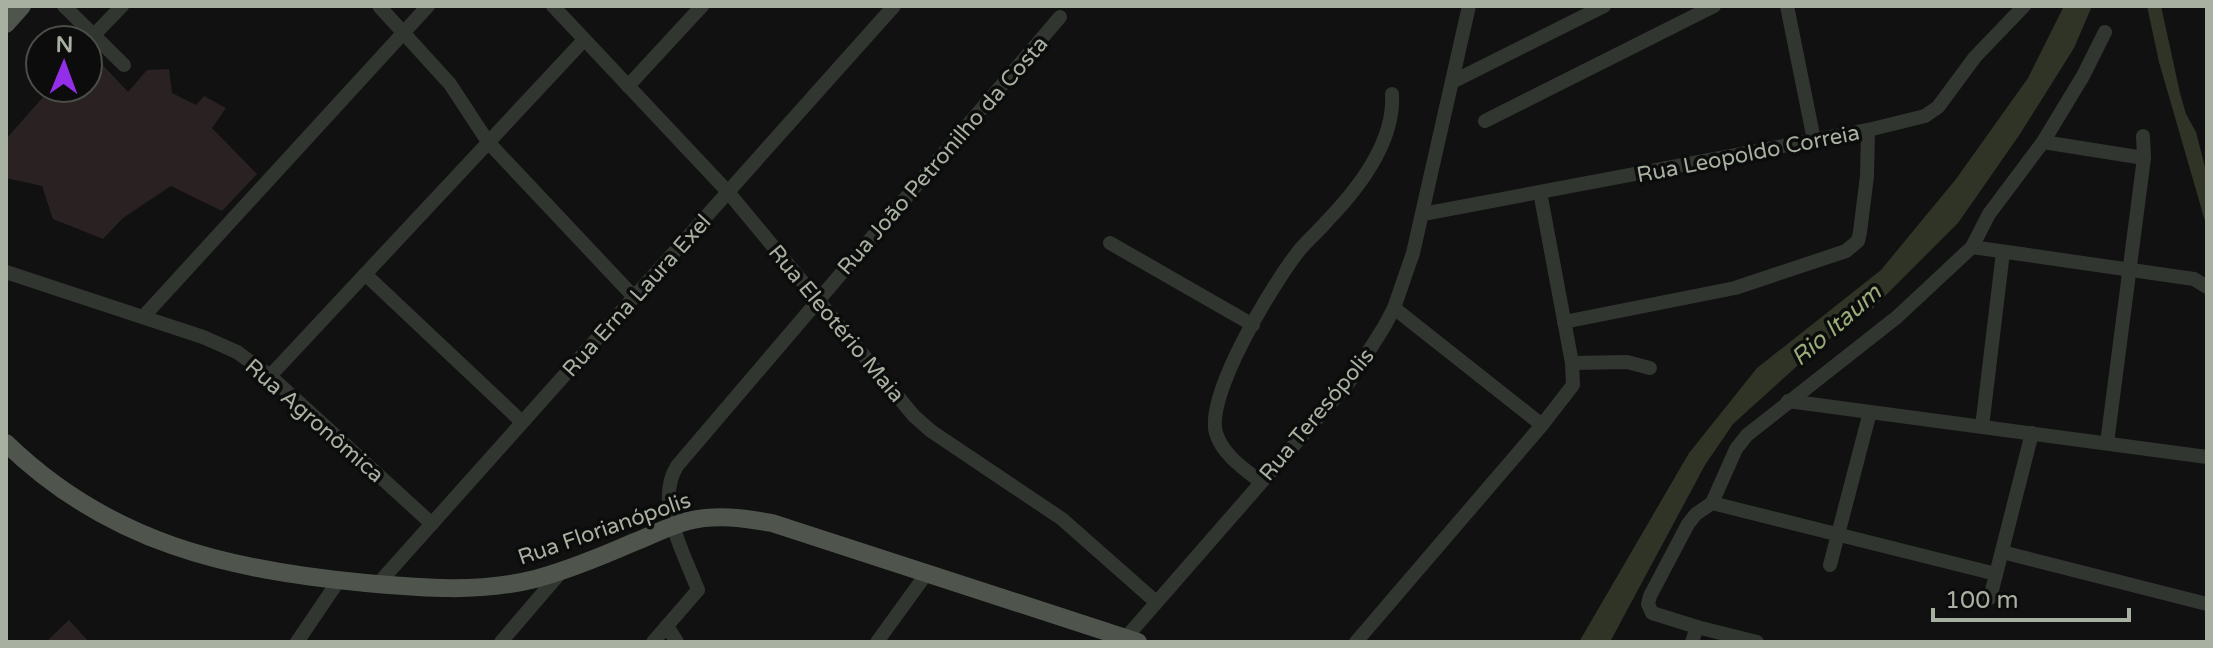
<svg xmlns="http://www.w3.org/2000/svg" width="2213" height="648" viewBox="0 0 2213 648" font-family="'Varela Round',sans-serif">
<style>
.green{fill:#2a2222}
.water{fill:#303427}
.lines{fill:none;stroke-linecap:round;stroke-linejoin:round}
.minor{stroke:#323631;stroke-width:14}
.major{stroke:#4f554d;stroke-width:18}
.labels{text-anchor:middle;stroke-width:7;stroke-linejoin:round;paint-order:stroke}
.street-label{font-size:22px;fill:#a8b1a1;stroke:#0b0c0b}
.water-label{font-size:24px;font-style:italic;fill:#9aac79;stroke:#0b0c0b}
</style>
<rect width="100%" height="100%" fill="#101110"/>
<!-- green -->
<g class="green">
<path d="M88,49L128,92L147,70L169,69L172,93L196,105L204,96L226,108L212,128L257,174L222,211L171,186L123,218L103,239L53,219L42,186L6,178V139L51,88H88Z"/>
<path d="M69,620L89,642H46Z"/>
</g>
<!-- water -->
<g class="water">
<path d="M2064,6H2092L2074,48L2020,134L1958,223L1872,309L1818,347L1733,424L1705,465L1610,642H1579L1689,453L1757,368L1881,270L1956,179L2028,78Z"/>
<path d="M2147,6H2161L2180,93L2186,114L2196,132L2207,175V228L2159,62Z"/>
</g>
<g class="lines">
<!-- minor -->
<g class="minor">
<path d="M64,6L124,65"/>
<path d="M379,6L450,84L488,142L634,297"/>
<path d="M553,6L728,192L914,416L931,431L1062,519L1156,602"/>
<path d="M1787,6L1814,140"/>
<path d="M94,35L122,6"/>
<path d="M1452,82L1604,6"/>
<path d="M628,86L702,6"/>
<path d="M1485,121L1714,6"/>
<path d="M2043,142L2144,158"/>
<path d="M1423,214L1868,130L1925,116L1938,107L1975,57L2024,6"/>
<path d="M1110,243L1253,325"/>
<path d="M1972,247L2194,279L2207,287"/>
<path d="M6,272L203,337L237,352L270,376L432,524"/>
<path d="M365,274L522,422"/>
<path d="M1394,308L1542,425"/>
<path d="M143,317L428,6"/>
<path d="M1564,322L1735,288L1846,251L1858,241L1860,232L1867,176L1868,130"/>
<path d="M1572,363L1627,362L1650,368"/>
<path d="M270,376L583,41"/>
<path d="M1788,401L2207,457"/>
<path d="M1982,427L2003,252"/>
<path d="M2107,443L2144,158L2143,136"/>
<path d="M1261,482C1244,469 1222,454 1216,433C1205,395 1273,284 1298,252C1306,241 1318,232 1327,221C1359,188 1395,142 1392,94"/>
<path d="M1712,503L1996,574"/>
<path d="M2002,552L2207,604"/>
<path d="M1830,565L1870,412"/>
<path d="M378,584L894,6"/>
<path d="M1990,598L2032,433"/>
<path d="M667,626L677,642"/>
<path d="M1697,627L1652,613L1648,604L1650,596L1688,524L1696,514L1712,503L1736,449L1747,435L1897,317L1972,247L1989,214L2043,142L2083,76L2105,32"/>
<path d="M297,642L339,580"/>
<path d="M501,642L561,572"/>
<path d="M653,642L698,590C685,555 654,503 677,466L1060,17"/>
<path d="M877,642L927,573"/>
<path d="M1122,642L1349,382L1384,327L1394,308L1413,253L1469,6"/>
<path d="M1356,642L1542,425L1573,385L1572,363L1540,192"/>
<path d="M1692,642L1697,627L1757,642"/>
</g>
<!-- major -->
<g class="major">
<path d="M6,24L22,6"/>
<path d="M6,443C109,543 228,570 366,583C422,588 479,593 535,579C568,570 600,557 632,543C650,536 669,526 688,521C716,514 744,518 772,523L1138,642"/>
</g>
</g>
<g class="labels">
<!-- street labels -->
<g class="street-label">
<text transform="translate(1748 153) rotate(-11)" y="8">Rua Leopoldo Correia</text>
<text transform="translate(942 155) rotate(-49)" y="8">Rua João Petronilho da Costa</text>
<text transform="translate(636 295) rotate(-48)" y="8">Rua Erna Laura Exel</text>
<text transform="translate(837 323) rotate(50)" y="8">Rua Eleotério Maia</text>
<text transform="translate(1316 414) rotate(-50)" y="8">Rua Teresópolis</text>
<text transform="translate(315 420) rotate(41)" y="8">Rua Agronômica</text>
<text transform="translate(604 528) rotate(-19)" y="8">Rua Florianópolis</text>
</g>
<!-- water labels -->
<g class="water-label">
<text transform="translate(1836 325) rotate(-41)" y="8">Rio Itaum</text>
</g>
</g>
<!-- border -->
<rect width="2213" height="648" fill="none" stroke="#a8b1a1" stroke-width="16"/>
<!-- north arrow -->
<g transform="translate(64 64) rotate(1)"><circle r="38" fill="#0b0c0b" stroke="#4a4e47" stroke-width="2"/>
<path d="M0-6L14 30L0 20L-14 30Z" fill="#942fe9"/>
<text y="-12" font-size="22" font-weight="bold" text-anchor="middle" fill="#a8b1a1">N</text>
</g>
<!-- scale -->
<path d="M1933 608v12h196v-12" fill="none" stroke="#a8b1a1" stroke-width="4"/>
<text x="1945" y="608" font-size="24" fill="#a8b1a1" stroke="#0b0c0b" stroke-width="6" paint-order="stroke">100 m</text>
</svg>
